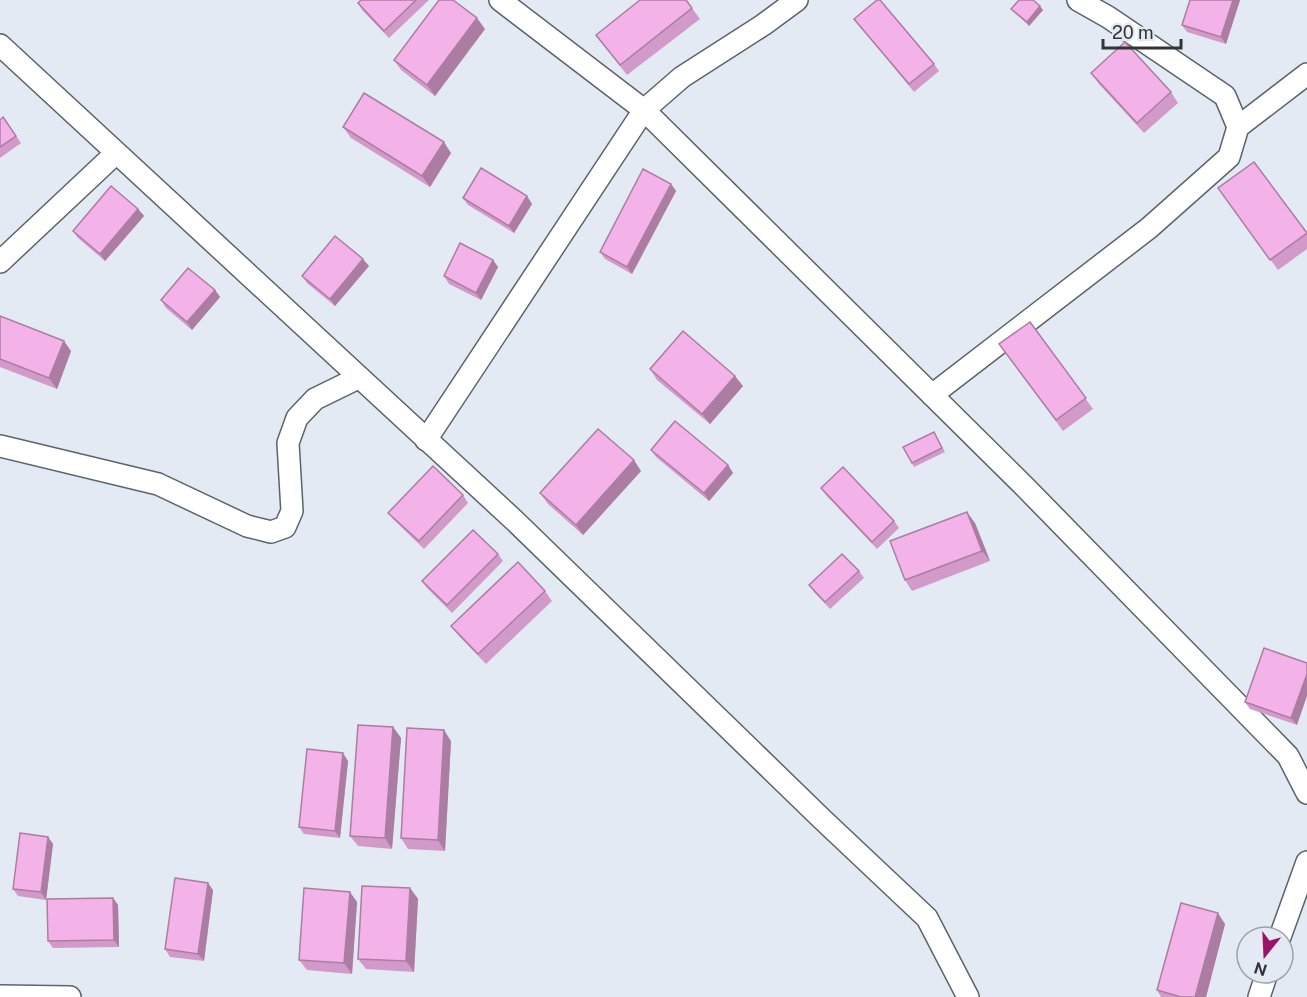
<svg xmlns="http://www.w3.org/2000/svg" width="1307" height="997" viewBox="0 0 1307 997" font-family="'Public Sans',sans-serif">
<style>
.lines{fill:none;stroke-linecap:round;stroke-linejoin:round}
.minor-casing{stroke:#5d636b;stroke-width:24}
.minor{stroke:#fff;stroke-width:21}
.wall{fill:#d29ac8}
.shaded-wall{fill:#ab7da2}
.building{fill:#f4b3e8;stroke:#ab7da2;stroke-width:1.5}
</style>
<rect width="100%" height="100%" fill="#e4eaf4"/>
<g class="lines">
<!-- minor casing -->
<g class="minor-casing">
<g id="minor">
<path d="M500,0L644,110L1026,488L1288,756L1307,793"/>
<path d="M1078,0L1108,17L1225,96L1238,127"/>
<path d="M0,45L515,521L823,820L927,918L968,997"/>
<path d="M0,262L116,153"/>
<path d="M932,395L1149,228L1229,157L1238,127L1307,74"/>
<path d="M426,440L644,110L682,77L763,25L797,0"/>
<path d="M0,446L158,484L247,526L271,532L285,527L292,511L288,443L297,418L315,399L358,378"/>
<path d="M1280,937L1307,862"/>
<path d="M0,996L70,997"/>
<path d="M1259,997L1267,973"/>
</g>
</g>
<!-- minor -->
<use href="#minor" class="minor"/>
</g>
<!-- wall -->
<g class="wall">
<path d="M361,0H429L389,38L363,11L358,3Z"/>
<path d="M686,0L700,19L627,75L596,35Z"/>
<path d="M1190,0H1240L1226,44L1187,32L1182,25Z"/>
<path d="M1011,9L1043,10L1029,26L1014,12Z"/>
<path d="M854,19L934,64L939,71L914,92Z"/>
<path d="M485,29L435,96L401,70L394,60Z"/>
<path d="M1091,73L1171,92L1178,103L1144,133L1099,84Z"/>
<path d="M3,117L21,143L0,158V120Z"/>
<path d="M343,127L451,153L430,187L351,138Z"/>
<path d="M1254,162L1307,234V249L1278,270L1218,188Z"/>
<path d="M671,184L676,191L632,274L605,259L600,252Z"/>
<path d="M463,198L532,204L514,233L468,205Z"/>
<path d="M138,209L144,216L105,261L78,238L73,231Z"/>
<path d="M493,260L498,267L481,300L449,284L444,276Z"/>
<path d="M369,266L335,306L307,283L302,276Z"/>
<path d="M215,290L220,297L192,330L166,308L161,300Z"/>
<path d="M0,316L71,351L57,389L0,367Z"/>
<path d="M1030,322L1093,409L1063,431L1007,355Z"/>
<path d="M650,369L743,386L710,424L657,380Z"/>
<path d="M934,432L945,452L914,467L912,463Z"/>
<path d="M651,450L728,465L733,473L709,501L656,457Z"/>
<path d="M641,471L583,535L548,504L540,493Z"/>
<path d="M821,488L894,521L899,528L877,549L826,495Z"/>
<path d="M463,495L468,503L424,549L394,520L388,513Z"/>
<path d="M975,523L990,561L912,591L905,580Z"/>
<path d="M498,554L503,561L452,613L427,588L422,581Z"/>
<path d="M859,571L864,578L830,609L814,592L809,585Z"/>
<path d="M545,591L552,601L486,664L459,636L451,626Z"/>
<path d="M1264,648L1297,725L1250,709L1245,702Z"/>
<path d="M393,727L401,738L392,849L358,846L350,836Z"/>
<path d="M451,741L445,851L408,849L401,838Z"/>
<path d="M348,761L340,838L304,834L299,827Z"/>
<path d="M48,837L53,844L46,900L18,896L13,889Z"/>
<path d="M410,888L418,899L414,972L366,969L358,959Z"/>
<path d="M213,890L204,961L170,957L165,949Z"/>
<path d="M113,898L118,905L119,947L53,948L48,941Z"/>
<path d="M357,902L352,974L307,970L299,960Z"/>
<path d="M1225,924L1206,997H1161L1157,990Z"/>
</g>
<!-- shaded-wall -->
<g class="shaded-wall">
<path d="M1233,0H1240L1226,44L1221,37Z"/>
<path d="M1040,6L1043,10L1029,26L1027,22Z"/>
<path d="M477,18L485,29L435,96L427,85Z"/>
<path d="M444,142L451,153L430,187L422,176Z"/>
<path d="M671,184L676,191L632,274L627,267Z"/>
<path d="M527,196L532,204L514,233L509,226Z"/>
<path d="M138,209L144,216L105,261L100,254Z"/>
<path d="M363,259L369,266L335,306L330,299Z"/>
<path d="M493,260L498,267L481,300L476,293Z"/>
<path d="M215,290L220,297L192,330L187,322Z"/>
<path d="M64,341L71,351L57,389L49,378Z"/>
<path d="M735,376L743,386L710,424L702,414Z"/>
<path d="M634,460L641,471L583,535L576,525Z"/>
<path d="M728,465L733,473L709,501L704,493Z"/>
<path d="M967,512L975,523L990,561L982,551Z"/>
<path d="M1307,674V696L1297,725L1291,718Z"/>
<path d="M393,727L401,738L392,849L385,838Z"/>
<path d="M444,730L451,741L445,851L438,840Z"/>
<path d="M343,753L348,761L340,838L335,831Z"/>
<path d="M48,837L53,844L46,900L41,892Z"/>
<path d="M208,883L213,890L204,961L198,954Z"/>
<path d="M410,888L418,899L414,972L406,961Z"/>
<path d="M350,892L357,902L352,974L344,963Z"/>
<path d="M113,898L118,905L119,947L114,940Z"/>
<path d="M1218,913L1225,924L1206,997H1195Z"/>
</g>
<!-- building -->
<g class="building">
<path d="M361,0H416L384,31L358,3Z"/>
<path d="M439,0H453L477,18L427,85L394,60Z"/>
<path d="M640,0H686L692,8L620,65L596,35Z"/>
<path d="M877,0H880L934,64L909,84L854,19Z"/>
<path d="M1019,0H1033L1040,6L1027,22L1011,9Z"/>
<path d="M1190,0H1233L1221,37L1182,25Z"/>
<path d="M1125,42L1171,92L1137,123L1091,73Z"/>
<path d="M364,93L444,142L422,176L343,127Z"/>
<path d="M3,117L16,136L0,147V120Z"/>
<path d="M1254,162L1307,233L1270,260L1218,188Z"/>
<path d="M481,168L527,196L509,226L463,198Z"/>
<path d="M643,169L671,184L627,267L600,252Z"/>
<path d="M111,186L138,209L100,254L73,231Z"/>
<path d="M335,236L363,259L330,299L302,276Z"/>
<path d="M460,243L493,260L476,293L444,276Z"/>
<path d="M188,268L215,290L187,322L161,300Z"/>
<path d="M0,316L64,341L49,378L0,359Z"/>
<path d="M1030,322L1086,398L1056,420L999,344Z"/>
<path d="M683,331L735,376L702,414L650,369Z"/>
<path d="M675,421L728,465L704,493L651,450Z"/>
<path d="M598,429L634,460L576,525L540,493Z"/>
<path d="M934,432L942,448L912,463L903,447Z"/>
<path d="M433,466L463,495L419,541L388,513Z"/>
<path d="M843,467L894,521L872,542L821,488Z"/>
<path d="M967,512L982,551L905,580L890,541Z"/>
<path d="M473,530L498,554L447,605L422,581Z"/>
<path d="M842,554L859,571L825,602L809,585Z"/>
<path d="M518,562L545,591L478,654L451,626Z"/>
<path d="M1264,648L1307,663V674L1291,718L1245,702Z"/>
<path d="M358,725L393,727L385,838L350,836Z"/>
<path d="M407,728L444,730L438,840L401,838Z"/>
<path d="M307,749L343,753L335,831L299,827Z"/>
<path d="M20,833L48,837L41,892L13,889Z"/>
<path d="M175,878L208,883L198,954L165,949Z"/>
<path d="M362,886L410,888L406,961L358,959Z"/>
<path d="M304,888L350,892L344,963L299,960Z"/>
<path d="M113,898L114,940L48,941L47,899Z"/>
<path d="M1181,903L1218,913L1195,997H1181L1157,990Z"/>
</g>
<!-- north arrow -->
<g transform="translate(1265 955) rotate(198)"><circle r="28" fill="#e4eaf4" stroke="#9da1a9" stroke-width="1.5"/>
<path d="M0-4.5L10 22L0 15L-10 22Z" fill="#9a1366"/>
<text y="-9" font-size="16" font-weight="bold" text-anchor="middle" fill="#323438">N</text>
</g>
<!-- scale -->
<path d="M1103 39v9h78v-9" fill="none" stroke="#323438" stroke-width="3"/>
<text x="1112" y="39" font-size="18" fill="#323438" stroke="#e4eaf4" stroke-width="4.5" paint-order="stroke">20 m</text>
</svg>
